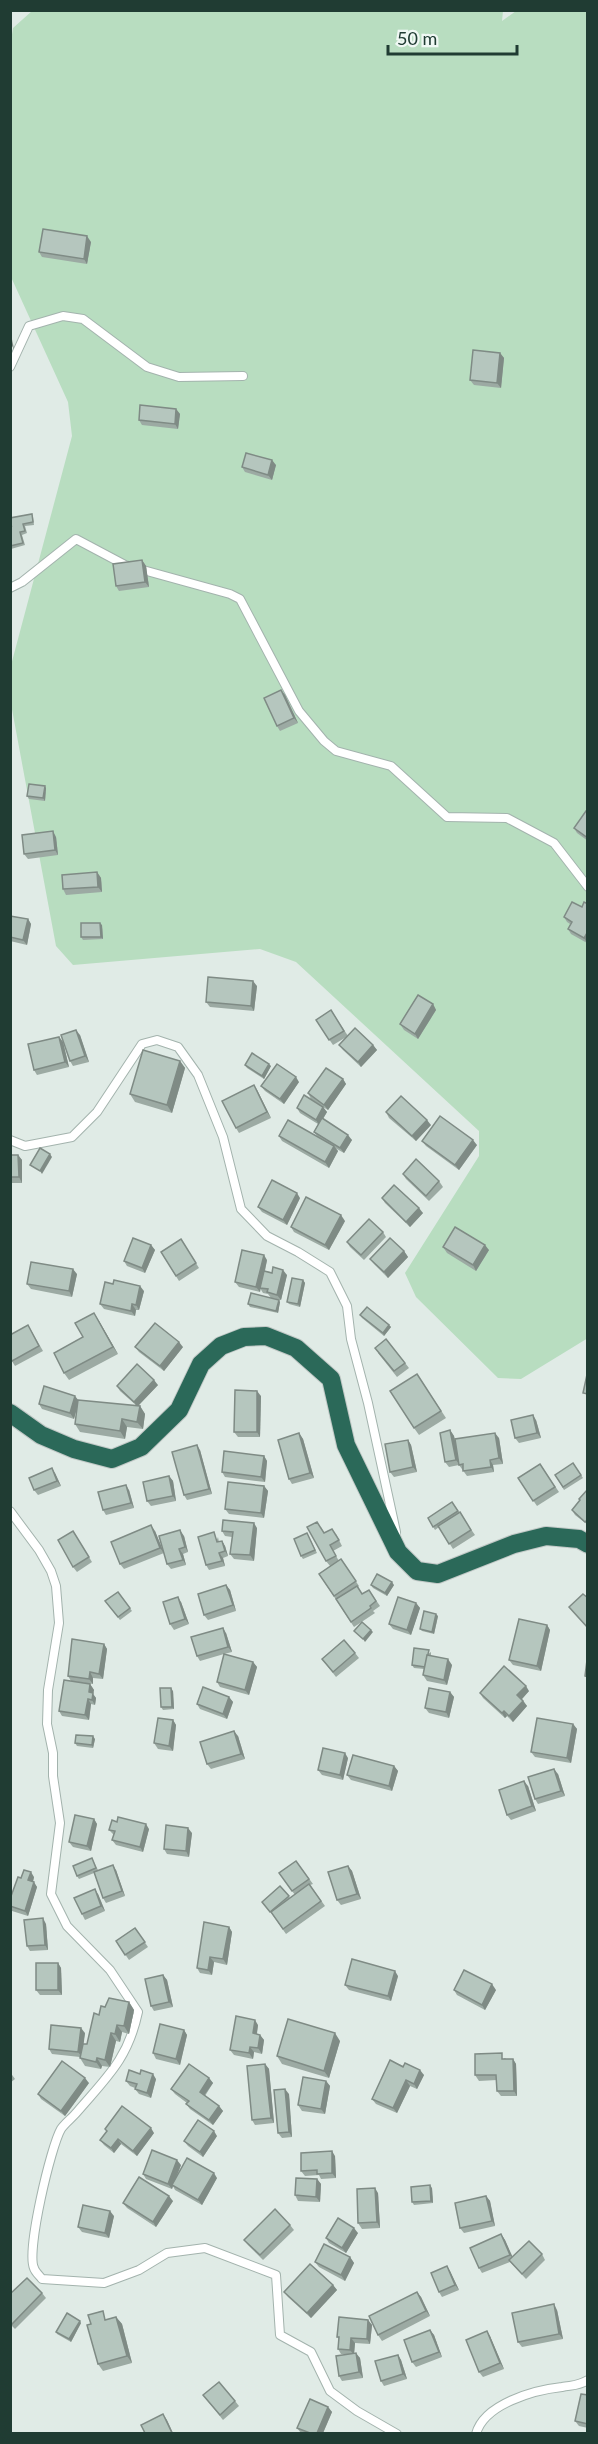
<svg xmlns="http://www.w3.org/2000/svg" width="598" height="2444" viewBox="0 0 598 2444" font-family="Lato,sans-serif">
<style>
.green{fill:#b8ddc0}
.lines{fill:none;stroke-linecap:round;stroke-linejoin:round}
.lane-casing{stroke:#a3b3ad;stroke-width:10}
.highway-casing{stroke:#c1c8c6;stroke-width:20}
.lane{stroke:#fff;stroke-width:8}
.highway{stroke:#2b6959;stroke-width:18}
.wall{fill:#9caaa3}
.shaded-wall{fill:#7f8b85}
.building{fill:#b5c6be;stroke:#7f8b85;stroke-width:1.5}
</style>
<rect width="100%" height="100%" fill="#e0ebe6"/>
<!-- green -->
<path class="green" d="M32,11H503L502,21L516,11H587L588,1338L521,1379L498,1378L416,1297L405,1273L479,1156V1131L296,962L260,949L73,965L56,946L11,704L10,669L72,436L68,402L11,277V41L13,28Z"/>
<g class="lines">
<!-- lane casing -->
<g class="lane-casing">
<g id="lane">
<path d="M10,367L29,326L63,316L83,319L147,367L179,377L243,376"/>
<path d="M10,588L22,582L76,539L125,565L230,594L240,599L299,711L324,741L336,751L391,766L447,817L507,818L554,843L588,887"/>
<path d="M10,1140L25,1146L72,1137L97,1112L142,1044L157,1040L178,1047L198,1075L223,1137L241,1209L267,1236L298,1252L330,1272L347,1306L351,1339L368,1403L396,1532"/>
<path d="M10,1511L39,1550L51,1571L56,1586L59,1623L48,1690L47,1724L53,1753V1776L60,1823L51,1894L67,1926L110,1970L138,2012C128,2059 107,2077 77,2112C72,2118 65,2123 61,2129C51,2146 26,2251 34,2268C35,2272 40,2276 42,2279L104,2283L139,2270L167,2253L205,2248L276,2275L280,2335L311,2352L330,2391L357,2411L397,2434"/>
<path d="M476,2434C484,2404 534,2390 562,2387C573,2385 578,2386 588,2380"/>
</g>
</g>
<!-- highway casing -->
<g class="highway-casing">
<path id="highway" d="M10,1413L41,1435L74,1449L112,1459L141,1447L179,1410L201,1364L221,1346L244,1337L266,1336L296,1348L331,1379L346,1445L398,1552L417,1571L438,1574L514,1544L546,1536L579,1539L588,1544"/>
</g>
<!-- lane -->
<use href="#lane" class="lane"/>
<!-- highway -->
<use href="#highway" class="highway"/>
</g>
<!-- wall -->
<g class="wall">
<path d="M91,242L87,264L42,257L39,252Z"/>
<path d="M500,353L504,358L501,388L474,385L470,380Z"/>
<path d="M176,409L180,414L178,429L142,425L139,420Z"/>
<path d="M276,465L272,480L245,472L242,467Z"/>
<path d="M32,514L33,517L34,525L25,526L27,533L22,535L25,545L11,549L10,518Z"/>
<path d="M142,560L146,566L149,587L119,591L116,586Z"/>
<path d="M281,690L285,695L298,723L280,731L277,726Z"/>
<path d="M46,788L45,801L29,799L27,796Z"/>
<path d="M588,812V841L577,833L574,828Z"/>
<path d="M56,837L58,855L28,859L24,854Z"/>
<path d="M97,872L101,878L102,892L66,895L63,889Z"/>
<path d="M582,907L587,943L571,934L568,929L570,924L567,922L564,917Z"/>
<path d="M10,916L28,919L31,924L27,945L10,941Z"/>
<path d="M102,925L103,939L83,940L81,937Z"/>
<path d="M257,986L254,1011L210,1007L206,1002Z"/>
<path d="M433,1004L436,1010L418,1039L404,1030L400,1024Z"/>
<path d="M331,1010L348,1036L333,1045L316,1020Z"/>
<path d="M80,1035L89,1062L73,1066L70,1061Z"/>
<path d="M59,1037L63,1042L69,1067L37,1075L34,1070Z"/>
<path d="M339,1045H373L377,1050L361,1067L343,1050Z"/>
<path d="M180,1061L185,1068L172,1113L135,1102L130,1094Z"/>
<path d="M245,1065L271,1066L264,1079L247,1068Z"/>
<path d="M343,1079L346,1084L328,1110L323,1107L327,1112L323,1119L352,1140L344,1153L335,1148L338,1151L329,1168L282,1141L279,1136H317L314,1132L318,1124L300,1113L297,1108L322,1106L311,1099L308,1093Z"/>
<path d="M299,1082L284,1104L265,1091L261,1086Z"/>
<path d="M254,1085L257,1090L271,1118L239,1133L236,1128Z"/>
<path d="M386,1112L431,1125L416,1141L389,1118Z"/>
<path d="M422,1141L477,1145L459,1170L426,1146Z"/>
<path d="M10,1155H18L22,1160V1183H10Z"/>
<path d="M403,1174L439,1181L443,1187L429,1201L406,1179Z"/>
<path d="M300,1198L287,1225L262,1212L258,1207Z"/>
<path d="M382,1198L423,1213L410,1227L385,1203Z"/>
<path d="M345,1221L329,1250L294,1232L291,1227Z"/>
<path d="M383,1232L386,1237L364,1260L350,1247L347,1242Z"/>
<path d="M181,1239L199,1268L179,1281L161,1252Z"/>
<path d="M151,1245L155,1250L145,1273L127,1266L124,1261Z"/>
<path d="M443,1247L489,1250L476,1271L447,1253Z"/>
<path d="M404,1251L408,1257L388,1278L374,1264L370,1259Z"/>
<path d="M267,1260L265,1271L287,1275L281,1300L271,1298L268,1294L263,1293L260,1288V1292L239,1287L235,1282Z"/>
<path d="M77,1274L72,1297L31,1289L27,1284Z"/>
<path d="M303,1280L305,1283L300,1307L289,1304L287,1302Z"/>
<path d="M144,1291L139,1310H136L135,1316L104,1309L100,1304Z"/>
<path d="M280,1302L278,1313L250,1307L248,1304Z"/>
<path d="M360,1315L389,1325L391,1327L384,1336L362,1318Z"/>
<path d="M99,1321L118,1354L69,1380L64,1373L83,1337Z"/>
<path d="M28,1325L43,1351L15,1366L10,1358Z"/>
<path d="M386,1339L409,1368L397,1377L378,1353Z"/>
<path d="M135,1347H183L164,1371L139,1352Z"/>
<path d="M417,1374L446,1418L419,1435L414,1428Z"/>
<path d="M158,1385L138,1406H140L145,1414L143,1429L127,1427L125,1439L80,1432L75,1424L77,1406L74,1419L42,1409L39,1404L78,1400L137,1406L120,1391L117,1386Z"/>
<path d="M261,1396L260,1437H238L234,1432Z"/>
<path d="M536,1420L541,1438L519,1443L515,1438Z"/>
<path d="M450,1430L454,1436L455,1441L499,1438L503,1464L493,1465L494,1472L467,1476L459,1465L449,1467L445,1462Z"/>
<path d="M299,1433L303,1439L314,1478L292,1484L289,1479Z"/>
<path d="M408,1440L411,1445L417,1472L394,1477L390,1472Z"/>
<path d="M200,1450L212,1494L187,1500L184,1495Z"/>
<path d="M264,1456L267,1461L265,1482L225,1477L222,1472Z"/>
<path d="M573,1463L583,1478L564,1490L555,1475Z"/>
<path d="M540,1464L559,1492L537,1506L518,1478Z"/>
<path d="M55,1473L61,1486L38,1495L34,1490Z"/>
<path d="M169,1476L173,1481L176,1501L151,1506L147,1501Z"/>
<path d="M264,1486L268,1491L264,1518L229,1514L225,1509Z"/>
<path d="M588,1489V1525L575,1515L572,1510L580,1501L579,1499Z"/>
<path d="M129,1490L134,1508L106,1515L103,1510Z"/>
<path d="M452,1502L475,1535L453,1549L439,1527L435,1530L428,1518Z"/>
<path d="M321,1527L324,1533L336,1534L342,1546L333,1551L339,1561L341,1559L359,1586L358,1587L362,1594L369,1590L380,1606L373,1611L375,1613L354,1627L319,1574L330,1566L326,1561Z"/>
<path d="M257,1528L254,1561L234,1559L230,1554L232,1537L225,1536L222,1531Z"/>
<path d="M73,1531L92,1562L77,1572L73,1567Z"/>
<path d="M155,1531L164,1553L184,1536L188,1552L183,1554L186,1565L171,1569L167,1564L164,1553L124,1569L120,1564Z"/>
<path d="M307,1533L317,1553L303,1559L301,1556Z"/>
<path d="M218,1537L219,1542L222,1541L225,1546L228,1556L223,1558L225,1566L209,1570L206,1565Z"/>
<path d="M226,1585L230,1590L236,1611L208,1620L204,1615Z"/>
<path d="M371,1585H394L387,1596L373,1588Z"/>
<path d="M118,1592L132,1611L120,1620L105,1601Z"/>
<path d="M181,1602L189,1624L174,1630L170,1624Z"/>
<path d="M416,1603L420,1608L411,1635L393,1629L389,1624Z"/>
<path d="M438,1616L434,1634L422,1631L420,1629Z"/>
<path d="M547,1625L550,1630L541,1671L513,1665L509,1660Z"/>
<path d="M226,1633L232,1652L224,1654L253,1662L257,1667L249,1695L220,1687L217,1682L224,1654L200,1661L197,1656Z"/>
<path d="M104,1644L107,1649L103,1679L93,1678V1684L71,1681L68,1676Z"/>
<path d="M431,1652V1656L452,1665L447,1685L427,1681L423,1675L424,1669L414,1668L412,1665Z"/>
<path d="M355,1653L359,1658L336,1677L322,1659Z"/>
<path d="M90,1684L94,1690L93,1694L96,1698L95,1705L91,1704L89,1720L62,1716L59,1711Z"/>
<path d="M173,1691L174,1709L163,1710L161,1707Z"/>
<path d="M529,1691L522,1699L527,1706L513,1722L507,1716L505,1718L483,1698L480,1693Z"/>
<path d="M450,1692L454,1697L449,1718L429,1713L425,1708Z"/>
<path d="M229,1697L233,1702L227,1719L200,1709L197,1704Z"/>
<path d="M173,1720L176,1725L173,1751L158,1749L154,1743Z"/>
<path d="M573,1724L577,1729L571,1763L535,1757L531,1752Z"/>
<path d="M238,1736L245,1759L211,1769L207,1764Z"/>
<path d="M95,1739L93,1748L77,1746L75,1743Z"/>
<path d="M348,1758L343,1780L322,1775L318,1770Z"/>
<path d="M394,1766L398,1771L392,1791L351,1780L347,1775Z"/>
<path d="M558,1774L565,1796L538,1804L535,1799Z"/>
<path d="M528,1786L536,1811L511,1820L507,1815Z"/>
<path d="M94,1819L97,1824L91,1851L73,1847L69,1842Z"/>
<path d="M149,1829L143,1852L116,1845L112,1840L114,1835L109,1830Z"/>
<path d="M192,1833L189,1857L167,1854L164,1849Z"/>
<path d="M92,1858L98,1870H116L125,1896L106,1903L103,1898L94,1873L79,1879L77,1876Z"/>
<path d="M296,1861L313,1884L310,1885L325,1906L286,1934L272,1914L262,1902L280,1886L290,1898L295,1895L279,1873Z"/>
<path d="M348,1866L352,1871L361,1899L341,1905L337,1900Z"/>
<path d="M34,1877L33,1882L37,1887L28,1916L12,1911L10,1909V1899L21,1878Z"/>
<path d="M98,1894L105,1911L85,1920L82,1914Z"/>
<path d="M46,1924L48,1950L30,1951L27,1946Z"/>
<path d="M229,1927L232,1932L227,1965L214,1962L212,1975L200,1973L197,1968Z"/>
<path d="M135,1928L148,1947L129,1960L116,1941Z"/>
<path d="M58,1963L61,1968L62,1995H40L36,1990Z"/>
<path d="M163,1975L167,1980L173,2007L154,2011L151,2006Z"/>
<path d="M398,1976L391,2001L349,1990L345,1985Z"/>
<path d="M454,1990H496L485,2010L457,1995Z"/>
<path d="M129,2002L134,2010L129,2034L122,2032L120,2042L116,2041L110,2067L102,2066L101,2069L85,2066L80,2058V2057L52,2054L49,2049L85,2033L83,2044H87L99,2015L105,2007Z"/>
<path d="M258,2025L257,2034L260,2035L264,2040L262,2054L254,2052L253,2059L234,2055L230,2050Z"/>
<path d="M184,2030L187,2035L180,2065L156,2059L153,2053Z"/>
<path d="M340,2041L329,2078L282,2064L277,2056Z"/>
<path d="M505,2058L506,2059H513L516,2064L517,2096H501L497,2091V2080L479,2081L475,2075Z"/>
<path d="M390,2060L424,2075L417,2089L410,2086L397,2113L376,2104L372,2099Z"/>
<path d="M265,2064L269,2069L274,2123L255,2125L252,2120Z"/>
<path d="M10,2072L15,2079L10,2083Z"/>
<path d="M209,2078L213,2083L205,2096L219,2106L223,2111L213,2125L190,2109L186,2104L187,2103L175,2094L171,2089Z"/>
<path d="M156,2079L151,2098L139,2094L135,2089V2088L130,2086L126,2081Z"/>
<path d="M326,2081L330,2086L325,2114L302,2111L298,2105Z"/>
<path d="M89,2083L65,2116L41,2099L38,2094Z"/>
<path d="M289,2094L292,2137L282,2138L278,2133Z"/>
<path d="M105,2129L154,2133L137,2156L121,2144L114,2153L104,2145L100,2140L107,2132Z"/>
<path d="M217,2136L203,2157L188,2146L184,2141Z"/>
<path d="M335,2156L336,2178L321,2179L319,2175L305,2176L301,2171Z"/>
<path d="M181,2165L177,2176L217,2178L202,2205L175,2190L173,2186L172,2189L146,2179L143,2174Z"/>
<path d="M317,2179L321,2184L320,2202L298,2201L295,2195Z"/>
<path d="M432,2188L433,2203L414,2205L412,2202Z"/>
<path d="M378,2193L380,2228L362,2229L358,2223Z"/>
<path d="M486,2196L490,2201L495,2226L464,2233L460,2228Z"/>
<path d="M173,2201L156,2227L127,2208L123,2203Z"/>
<path d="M114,2216L109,2238L82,2232L78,2227Z"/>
<path d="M290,2225L294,2230L263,2260L248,2245L244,2240Z"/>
<path d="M358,2233L346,2253L329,2243L326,2238Z"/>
<path d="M501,2234L505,2240L512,2257L542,2254L545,2260L526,2279L510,2262L482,2273L479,2268Z"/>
<path d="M350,2257L354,2263L345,2281L319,2267L315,2262Z"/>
<path d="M447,2266L450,2271L459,2290L442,2297L439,2292Z"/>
<path d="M333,2285L337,2290L311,2318L288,2297L284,2292Z"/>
<path d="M417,2292L421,2297L430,2316L382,2341L378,2335Z"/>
<path d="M42,2293L46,2298L15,2329L10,2324V2294Z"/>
<path d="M557,2310L563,2339L522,2347L518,2342Z"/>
<path d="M116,2317L122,2324L132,2363L103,2371L98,2364L108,2319Z"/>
<path d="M368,2320L372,2325L370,2344L355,2343L354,2353L360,2358L363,2378L342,2381L339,2376L348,2354H341L338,2349L339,2339L337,2337Z"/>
<path d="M81,2323L71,2342L57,2334L56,2332Z"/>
<path d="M430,2330L434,2335L442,2357L416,2367L412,2362Z"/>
<path d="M487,2331L490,2336L504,2369L483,2377L479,2372Z"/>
<path d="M398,2355L401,2360L407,2379L384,2386L381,2381Z"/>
<path d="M203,2395L235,2401L239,2406L223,2420Z"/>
<path d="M588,2395V2428L579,2426L575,2421Z"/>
<path d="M328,2407L332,2412L323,2433H301L297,2428Z"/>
</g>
<!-- shaded-wall -->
<g class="shaded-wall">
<path d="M87,236L91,242L87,264L84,259Z"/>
<path d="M10,330L14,349L10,343Z"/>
<path d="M500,353L504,358L501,388L497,383Z"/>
<path d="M176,409L180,414L178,429L175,424Z"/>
<path d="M272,460L276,465L272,480L268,475Z"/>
<path d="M142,560L146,566L149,587L145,582Z"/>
<path d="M281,690L285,695L298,723L294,718Z"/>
<path d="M45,786L46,788L45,801L43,798Z"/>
<path d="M53,831L56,837L58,855L55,850Z"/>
<path d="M97,872L101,878L102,892L98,887Z"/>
<path d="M28,919L31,924L27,945L23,940Z"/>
<path d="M100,923L102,925L103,939L101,937Z"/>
<path d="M588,931V943H587L584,938Z"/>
<path d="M253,981L257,986L254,1011L251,1006Z"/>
<path d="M433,1004L436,1010L418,1039L415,1034Z"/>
<path d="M76,1030L80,1035L89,1062L85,1056Z"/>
<path d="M59,1037L63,1042L69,1067L65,1062Z"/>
<path d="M373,1045L377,1050L361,1067L358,1062Z"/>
<path d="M180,1061L185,1068L172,1113L167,1105Z"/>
<path d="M269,1064L271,1066L264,1079L262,1076Z"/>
<path d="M296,1077L299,1082L284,1104L280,1099Z"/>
<path d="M343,1079L346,1084L328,1110L324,1105Z"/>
<path d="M254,1085L257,1090L271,1118L267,1112Z"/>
<path d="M323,1107L327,1112L319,1125L316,1120Z"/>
<path d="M427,1120L431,1125L416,1141L412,1136Z"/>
<path d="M348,1135L352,1140L344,1153L340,1148Z"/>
<path d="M473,1140L477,1145L459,1170L455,1165Z"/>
<path d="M334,1146L338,1151L329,1168L325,1162Z"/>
<path d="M50,1154L52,1157L42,1174L40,1171Z"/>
<path d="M18,1155L22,1160V1183L19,1177Z"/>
<path d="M297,1193L300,1198L287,1225L283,1220Z"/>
<path d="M419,1208L423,1213L410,1227L406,1222Z"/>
<path d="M341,1215L345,1221L329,1250L325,1245Z"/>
<path d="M151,1245L155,1250L145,1273L142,1268Z"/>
<path d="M485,1245L489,1250L476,1271L473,1265Z"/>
<path d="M404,1251L408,1257L388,1278L384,1272Z"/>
<path d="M264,1255L267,1260L260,1292L256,1287Z"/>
<path d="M73,1269L77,1274L72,1297L69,1291Z"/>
<path d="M283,1270L287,1275L281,1300L277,1295Z"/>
<path d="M303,1280L305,1283L300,1307L298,1304Z"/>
<path d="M140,1286L144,1291L139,1310L136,1305Z"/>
<path d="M279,1300L280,1302L278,1313L276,1311Z"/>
<path d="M132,1304L136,1310L135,1316L131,1311Z"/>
<path d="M94,1313L99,1321L118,1354L113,1347Z"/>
<path d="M389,1325L391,1327L384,1336L383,1333Z"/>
<path d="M179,1342L183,1347L164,1371L160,1366Z"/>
<path d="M154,1380L158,1385L137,1407L134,1402Z"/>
<path d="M257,1391L261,1396L260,1437L257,1432Z"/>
<path d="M75,1396L79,1401L74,1419L70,1413Z"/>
<path d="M140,1406L145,1414L143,1429L137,1422Z"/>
<path d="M533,1415L536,1420L541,1438L537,1433Z"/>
<path d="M122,1419L127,1427L125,1439L120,1431Z"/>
<path d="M450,1430L454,1436L460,1465L456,1460Z"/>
<path d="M299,1433L303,1439L314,1478L310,1473Z"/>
<path d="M495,1433L499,1438L503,1464L499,1458Z"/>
<path d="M408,1440L411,1445L417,1472L413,1467Z"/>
<path d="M197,1445L200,1450L212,1494L209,1489Z"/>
<path d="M264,1456L267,1461L265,1482L261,1477Z"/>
<path d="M490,1460L493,1465L494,1472L491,1467Z"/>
<path d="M52,1468L55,1473L61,1486L57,1481Z"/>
<path d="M169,1476L173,1481L176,1501L173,1496Z"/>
<path d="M126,1485L129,1490L134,1508L131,1503Z"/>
<path d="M264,1486L268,1491L264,1518L261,1513Z"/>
<path d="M254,1523L257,1528L254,1561L250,1555Z"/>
<path d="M151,1525L155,1531L164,1553L160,1548Z"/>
<path d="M180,1530L184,1536L188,1552L185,1547Z"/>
<path d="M222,1541L225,1546L228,1556L225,1551Z"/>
<path d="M179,1549L183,1554L186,1565L183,1560Z"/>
<path d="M219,1553L223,1558L225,1566L222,1561Z"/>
<path d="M392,1582L394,1585L387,1596L385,1593Z"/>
<path d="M226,1585L230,1590L236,1611L233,1605Z"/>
<path d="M178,1597L181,1602L189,1624L185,1619Z"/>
<path d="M416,1603L420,1608L411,1635L407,1630Z"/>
<path d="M436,1614L438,1616L434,1634L432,1632Z"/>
<path d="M547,1625L550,1630L541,1671L537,1666Z"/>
<path d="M223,1628L226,1633L232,1652L228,1647Z"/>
<path d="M371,1630L373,1632L365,1642L363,1639Z"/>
<path d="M104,1644L107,1649L103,1679L99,1674Z"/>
<path d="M448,1659L452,1665L447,1685L444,1680Z"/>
<path d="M253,1662L257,1667L249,1695L245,1690Z"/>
<path d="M90,1672L93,1678V1684L89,1679Z"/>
<path d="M90,1684L94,1690L93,1694L96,1698L95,1705L92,1700L89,1692Z"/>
<path d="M526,1686L529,1691L521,1700L517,1695Z"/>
<path d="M171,1688L173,1691L174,1709L172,1707Z"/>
<path d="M450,1692L454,1697L449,1718L446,1712Z"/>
<path d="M229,1697L233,1702L227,1719L223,1714Z"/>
<path d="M88,1699L91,1704L89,1720L85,1715Z"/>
<path d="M523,1701L527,1706L513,1722L509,1716Z"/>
<path d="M504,1711L507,1716L505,1718L502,1713Z"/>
<path d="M173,1720L176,1725L173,1751L169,1746Z"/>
<path d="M573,1724L577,1729L571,1763L567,1758Z"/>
<path d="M234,1731L238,1736L245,1759L241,1754Z"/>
<path d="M93,1736L95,1739L93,1748L92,1745Z"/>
<path d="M345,1753L348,1758L343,1780L340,1775Z"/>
<path d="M394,1766L398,1771L392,1791L389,1786Z"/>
<path d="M554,1769L558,1774L565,1796L561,1791Z"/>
<path d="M524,1781L528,1786L536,1811L532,1806Z"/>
<path d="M94,1819L97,1824L91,1851L87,1846Z"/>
<path d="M146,1824L149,1829L143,1852L140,1847Z"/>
<path d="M188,1828L192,1833L189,1857L186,1851Z"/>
<path d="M113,1865L116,1870L125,1896L122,1891Z"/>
<path d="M348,1866L352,1871L361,1899L357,1894Z"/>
<path d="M31,1872L34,1877L32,1885L28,1880Z"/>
<path d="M34,1882L37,1887L28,1916L25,1911Z"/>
<path d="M95,1889L98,1894L105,1911L101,1906Z"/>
<path d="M43,1918L46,1924L48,1950L45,1945Z"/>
<path d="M229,1927L232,1932L227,1965L223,1959Z"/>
<path d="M210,1957L214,1962L212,1975L208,1970Z"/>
<path d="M58,1963L61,1968L62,1995L58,1990Z"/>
<path d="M395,1971L398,1976L391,2001L388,1996Z"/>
<path d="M163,1975L167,1980L173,2007L169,2002Z"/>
<path d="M492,1984L496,1990L485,2010L482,2005Z"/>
<path d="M129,2002L134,2010L129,2034L124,2026Z"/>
<path d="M255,2020L258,2025L256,2038L253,2033Z"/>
<path d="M117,2025L122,2032L120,2042L115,2034Z"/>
<path d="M81,2028L85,2033L82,2057L78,2052Z"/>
<path d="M184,2030L187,2035L180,2065L176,2059Z"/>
<path d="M111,2033L116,2041L110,2067L105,2060Z"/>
<path d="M335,2033L340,2041L329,2078L324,2071Z"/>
<path d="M260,2035L264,2040L262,2054L258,2048Z"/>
<path d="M250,2047L254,2052L253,2059L249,2053Z"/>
<path d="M97,2058L102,2066L101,2069L96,2062Z"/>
<path d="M513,2059L516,2064L517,2096L514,2091Z"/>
<path d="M265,2064L269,2069L274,2123L271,2118Z"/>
<path d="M420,2070L424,2075L417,2089L414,2084Z"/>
<path d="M153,2074L156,2079L151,2098L147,2093Z"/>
<path d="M85,2078L89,2083L65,2116L61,2111Z"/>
<path d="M209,2078L213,2083L203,2097L200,2092Z"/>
<path d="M406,2080L410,2086L397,2113L393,2108Z"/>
<path d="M326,2081L330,2086L325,2114L321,2109Z"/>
<path d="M285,2089L289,2094L292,2137L289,2132Z"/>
<path d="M219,2106L223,2111L213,2125L209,2120Z"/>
<path d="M151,2128L154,2133L137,2156L133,2151Z"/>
<path d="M214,2131L217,2136L203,2157L200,2152Z"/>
<path d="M118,2139L121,2144L114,2153L111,2148Z"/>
<path d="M332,2151L335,2156L336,2178L332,2173Z"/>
<path d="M177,2160L181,2165L173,2185H172L173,2186L172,2189L168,2184Z"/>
<path d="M214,2173L217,2178L202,2205L198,2200Z"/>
<path d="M317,2179L321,2184L320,2202L316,2197Z"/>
<path d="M430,2185L432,2188L433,2203L431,2201Z"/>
<path d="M375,2188L378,2193L380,2228L377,2222Z"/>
<path d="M169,2196L173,2201L156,2227L153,2222Z"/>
<path d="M486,2196L490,2201L495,2226L492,2221Z"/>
<path d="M110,2211L114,2216L109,2238L105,2233Z"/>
<path d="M354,2228L358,2233L346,2253L342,2248Z"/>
<path d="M501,2234L505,2240L514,2260L510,2255Z"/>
<path d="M350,2257L354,2263L345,2281L341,2275Z"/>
<path d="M447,2266L450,2271L459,2290L455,2285Z"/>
<path d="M333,2285L337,2290L311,2318L307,2313Z"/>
<path d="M417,2292L421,2297L430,2316L426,2311Z"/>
<path d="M554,2304L557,2310L563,2339L559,2334Z"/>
<path d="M116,2317L122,2324L132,2363L127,2356Z"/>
<path d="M368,2320L372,2325L370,2344L367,2339Z"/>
<path d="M80,2321L81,2323L71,2342L69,2339Z"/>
<path d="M430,2330L434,2335L442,2357L439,2352Z"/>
<path d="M487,2331L490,2336L504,2369L500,2363Z"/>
<path d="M351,2338L355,2343L354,2355L350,2350Z"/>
<path d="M356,2353L360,2358L363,2378L359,2372Z"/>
<path d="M398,2355L401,2360L407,2379L403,2374Z"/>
<path d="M328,2407L332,2412L323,2433H317Z"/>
<path d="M163,2414L167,2420L173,2433H172Z"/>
</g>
<!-- building -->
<g class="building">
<path d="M43,229L87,236L84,259L39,252Z"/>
<path d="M473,350L500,353L497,383L470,380Z"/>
<path d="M140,405L176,409L175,424L139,420Z"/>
<path d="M246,453L272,460L268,475L242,467Z"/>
<path d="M32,514L33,522L23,524L25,531L20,532L23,543L10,546V527L12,526H10V518Z"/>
<path d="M142,560L145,582L116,586L113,564Z"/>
<path d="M281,690L294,718L277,726L264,698Z"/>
<path d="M29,784L45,786L43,798L27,796Z"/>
<path d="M586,811L588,812V838L574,828Z"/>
<path d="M53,831L55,850L24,854L22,835Z"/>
<path d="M97,872L98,887L63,889L62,875Z"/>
<path d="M572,902L582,907L584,902L588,904V931L584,938L568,929L572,922L564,917Z"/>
<path d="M10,916L28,919L23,940L10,937Z"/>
<path d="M81,923H100L101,937H81Z"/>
<path d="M208,977L253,981L251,1006L206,1002Z"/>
<path d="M418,995L433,1004L415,1034L400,1024Z"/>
<path d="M331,1010L344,1031L329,1040L316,1020Z"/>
<path d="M355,1028L373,1045L358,1062L339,1045Z"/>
<path d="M76,1030L85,1056L70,1061L61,1035Z"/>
<path d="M59,1037L65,1062L34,1070L28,1044Z"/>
<path d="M143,1050L180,1061L167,1105L130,1094Z"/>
<path d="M252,1053L269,1064L262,1076L245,1065Z"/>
<path d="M277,1064L296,1077L280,1099L261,1086Z"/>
<path d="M326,1068L343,1079L324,1105L308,1093Z"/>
<path d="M254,1085L267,1112L236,1128L222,1101Z"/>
<path d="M304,1095L323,1107L316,1120L297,1108Z"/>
<path d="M401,1096L427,1120L412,1136L386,1112Z"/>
<path d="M440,1116L473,1140L455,1165L422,1141Z"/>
<path d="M322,1118L348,1135L340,1148L314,1132Z"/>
<path d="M288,1120L334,1146L325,1162L279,1136Z"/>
<path d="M40,1148L50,1154L40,1171L30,1165Z"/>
<path d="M10,1155H18L19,1177H10Z"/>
<path d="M416,1159L439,1181L426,1196L403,1174Z"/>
<path d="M272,1180L297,1193L283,1220L258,1207Z"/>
<path d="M394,1185L419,1208L406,1222L382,1198Z"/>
<path d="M306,1197L341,1215L325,1245L291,1227Z"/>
<path d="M369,1219L383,1232L361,1255L347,1242Z"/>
<path d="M455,1227L485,1245L473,1265L443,1247Z"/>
<path d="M133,1238L151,1245L142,1268L124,1261Z"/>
<path d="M390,1238L404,1251L384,1272L370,1259Z"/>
<path d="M181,1239L196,1263L176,1276L161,1252Z"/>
<path d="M242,1250L264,1255L256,1287L235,1282Z"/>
<path d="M31,1262L73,1269L69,1291L27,1284Z"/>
<path d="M273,1267L283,1270L277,1295L267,1292L268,1289L260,1288L264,1271L272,1273Z"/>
<path d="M292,1278L303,1280L298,1304L287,1302Z"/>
<path d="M114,1280L140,1286L136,1305L132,1304L131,1311L100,1304L105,1282L113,1284Z"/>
<path d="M251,1293L279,1300L276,1311L248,1304Z"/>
<path d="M367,1307L389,1325L383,1333L360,1315Z"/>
<path d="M94,1313L113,1347L64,1373L54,1353L83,1337L75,1323Z"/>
<path d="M155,1323L179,1342L160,1366L135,1347Z"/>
<path d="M28,1325L39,1346L12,1361L10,1358V1335Z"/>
<path d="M386,1339L405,1363L394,1371L375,1348Z"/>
<path d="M137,1364L154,1380L134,1402L117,1386Z"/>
<path d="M588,1370V1394L583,1393Z"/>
<path d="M417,1374L441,1411L414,1428L390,1391Z"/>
<path d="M44,1386L75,1396L70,1413L39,1404Z"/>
<path d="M235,1390L257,1391V1432H234Z"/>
<path d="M78,1400L140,1406L137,1422L122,1419L120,1431L75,1424Z"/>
<path d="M533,1415L537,1433L515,1438L511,1420Z"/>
<path d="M450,1430L456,1460L445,1462L440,1433Z"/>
<path d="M299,1433L310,1473L289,1479L278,1440Z"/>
<path d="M495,1433L499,1458L490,1460L491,1467L463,1471V1464L459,1465L455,1439Z"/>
<path d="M408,1440L413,1467L390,1472L385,1444Z"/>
<path d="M197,1445L209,1489L184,1495L172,1452Z"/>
<path d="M224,1451L264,1456L261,1477L222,1472Z"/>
<path d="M573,1463L581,1475L563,1487L555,1475Z"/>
<path d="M540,1464L555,1487L533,1501L518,1478Z"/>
<path d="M52,1468L57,1481L34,1490L29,1478Z"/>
<path d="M169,1476L173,1496L147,1501L143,1482Z"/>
<path d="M228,1482L264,1486L261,1513L225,1509Z"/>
<path d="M126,1485L131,1503L103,1510L98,1492Z"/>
<path d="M588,1489V1519L585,1522L572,1510L580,1500L579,1499Z"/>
<path d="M452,1502L458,1511L433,1527L428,1518Z"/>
<path d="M460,1512L471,1530L449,1544L438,1526Z"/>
<path d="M223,1520L254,1523L250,1555L230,1554L233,1532L222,1531Z"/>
<path d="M317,1522L324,1533L332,1529L339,1540L330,1545L336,1556L326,1561L307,1527Z"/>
<path d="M151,1525L160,1548L120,1564L111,1542Z"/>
<path d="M180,1530L185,1547L179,1549L183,1560L167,1564L159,1536Z"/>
<path d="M73,1531L89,1557L73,1567L58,1540Z"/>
<path d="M214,1532L217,1542L222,1541L225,1551L219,1553L222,1561L206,1565L198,1537Z"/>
<path d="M307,1533L315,1550L301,1556L294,1539Z"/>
<path d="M341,1559L356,1581L334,1596L319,1574Z"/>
<path d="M377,1574L392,1582L385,1593L371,1585Z"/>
<path d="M226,1585L233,1605L204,1615L198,1594Z"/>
<path d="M357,1586L362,1594L369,1590L376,1601L370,1606L371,1608L351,1622L336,1599Z"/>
<path d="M118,1592L130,1608L118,1617L105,1601Z"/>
<path d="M583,1594L588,1598V1628L569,1607Z"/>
<path d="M178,1597L185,1619L170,1624L163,1602Z"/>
<path d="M398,1597L416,1603L407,1630L389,1624Z"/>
<path d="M424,1611L436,1614L432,1632L420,1629Z"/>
<path d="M519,1619L547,1625L537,1666L509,1660Z"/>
<path d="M362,1622L371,1630L363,1639L354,1631Z"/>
<path d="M223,1628L228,1647L197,1656L191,1637Z"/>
<path d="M72,1639L104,1644L99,1674L90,1672L89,1679L68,1676Z"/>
<path d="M344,1640L355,1653L333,1672L322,1659Z"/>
<path d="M414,1648L429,1650L425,1667L412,1665Z"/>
<path d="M588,1652V1677L585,1676Z"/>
<path d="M224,1654L253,1662L245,1690L217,1682Z"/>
<path d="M427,1655L448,1659L444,1680L423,1675Z"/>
<path d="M504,1666L526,1686L517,1695L523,1701L509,1716L504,1711L502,1713L480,1693Z"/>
<path d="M64,1680L90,1684L89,1692L93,1693L92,1700L88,1699L85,1715L59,1711Z"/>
<path d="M203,1687L229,1697L223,1714L197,1704Z"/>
<path d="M160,1688H171L172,1707H161Z"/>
<path d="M429,1688L450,1692L446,1712L425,1708Z"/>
<path d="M158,1718L173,1720L169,1746L154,1743Z"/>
<path d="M537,1718L573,1724L567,1758L531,1752Z"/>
<path d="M234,1731L241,1754L207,1764L200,1742Z"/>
<path d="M76,1735L93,1736L92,1745L75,1743Z"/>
<path d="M323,1748L345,1753L340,1775L318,1770Z"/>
<path d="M353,1755L394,1766L389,1786L347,1775Z"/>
<path d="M554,1769L561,1791L535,1799L528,1777Z"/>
<path d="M524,1781L532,1806L507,1815L499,1790Z"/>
<path d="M75,1815L94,1819L87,1846L69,1842Z"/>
<path d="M118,1817L146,1824L140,1847L112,1840L115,1831L109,1830L112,1820L117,1822Z"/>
<path d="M166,1825L188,1828L186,1851L164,1849Z"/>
<path d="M92,1858L96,1868L77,1876L73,1866Z"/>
<path d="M296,1861L309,1879L292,1891L279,1873Z"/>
<path d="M113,1865L122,1891L103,1898L94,1872Z"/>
<path d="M348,1866L357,1894L337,1900L328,1872Z"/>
<path d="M24,1870L31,1872L28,1880L34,1882L25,1911L10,1906V1899L18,1877L21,1878Z"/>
<path d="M309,1884L321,1901L283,1929L271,1912Z"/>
<path d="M280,1886L289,1896L270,1912L262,1902Z"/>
<path d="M95,1889L101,1906L82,1914L74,1898Z"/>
<path d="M43,1918L45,1945L27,1946L24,1920Z"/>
<path d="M204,1922L229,1927L223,1959L210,1957L208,1970L197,1968Z"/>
<path d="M135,1928L145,1942L125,1955L116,1941Z"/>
<path d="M352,1959L395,1971L388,1996L345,1985Z"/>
<rect x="36" y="1963" width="22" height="27"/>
<path d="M464,1970L492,1984L482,2005L454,1990Z"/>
<path d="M163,1975L169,2002L151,2006L145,1979Z"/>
<path d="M109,1998L129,2002L124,2026L117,2025L115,2034L111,2033L105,2060L97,2058L96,2062L80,2058L83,2044H87L94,2013L99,2015L101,2006L105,2007Z"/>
<path d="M236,2016L255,2020L253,2033L260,2035L258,2048L250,2047L249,2053L230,2050Z"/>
<path d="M288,2019L335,2033L324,2071L277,2056Z"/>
<path d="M160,2024L184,2030L176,2059L153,2053Z"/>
<path d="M51,2025L81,2028L78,2052L49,2049Z"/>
<path d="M502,2053V2059H513L514,2091H497L496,2075H475V2054Z"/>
<path d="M390,2060L403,2067L405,2063L420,2070L414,2084L406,2080L393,2108L372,2099Z"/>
<path d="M62,2061L85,2078L61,2111L38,2094Z"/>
<path d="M189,2064L209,2078L200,2092L219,2106L209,2120L186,2104L189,2101L171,2089Z"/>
<path d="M265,2064L271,2118L252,2120L247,2066Z"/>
<path d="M129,2070L140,2074L141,2070L153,2074L147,2093L135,2089L137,2084L126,2081Z"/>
<path d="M303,2077L326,2081L321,2109L298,2105Z"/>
<path d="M285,2089L289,2132L278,2133L274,2090Z"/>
<path d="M122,2106L151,2128L133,2151L118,2139L111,2148L100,2140L107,2131L105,2129Z"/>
<path d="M198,2120L214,2131L200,2152L184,2141Z"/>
<path d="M152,2150L177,2160L168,2184L143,2174Z"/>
<path d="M332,2151V2173L317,2174V2170L301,2171V2153Z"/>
<path d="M187,2158L214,2173L198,2200L172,2185Z"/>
<path d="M139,2177L169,2196L153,2222L123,2203Z"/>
<path d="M296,2178L317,2179L316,2197L295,2195Z"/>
<path d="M430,2185L431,2201L412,2202L411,2187Z"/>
<path d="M375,2188L377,2222L358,2223L357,2189Z"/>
<path d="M486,2196L492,2221L460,2228L455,2203Z"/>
<path d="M83,2205L110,2211L105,2233L78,2227Z"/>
<path d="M275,2209L290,2225L260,2255L244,2240Z"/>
<path d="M338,2218L354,2228L342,2248L326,2238Z"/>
<path d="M501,2234L510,2255L479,2268L470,2248Z"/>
<path d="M529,2241L542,2254L522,2274L509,2260Z"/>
<path d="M324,2244L350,2257L341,2275L315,2262Z"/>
<path d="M310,2264L333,2285L307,2313L284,2292Z"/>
<path d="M447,2266L455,2285L439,2292L431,2273Z"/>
<path d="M27,2278L42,2293L12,2324L10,2323V2294Z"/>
<path d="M417,2292L426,2311L378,2335L369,2316Z"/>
<path d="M554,2304L559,2334L518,2342L512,2313Z"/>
<path d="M103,2311L105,2320L116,2317L127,2356L98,2364L87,2325L91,2324L88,2315Z"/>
<path d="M67,2313L80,2321L69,2339L56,2332Z"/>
<path d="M339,2317L368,2320L367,2339L351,2338L350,2350L338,2349L339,2337H337Z"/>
<path d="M430,2330L439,2352L412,2362L404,2340Z"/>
<path d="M487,2331L500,2363L479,2372L466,2340Z"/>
<path d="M356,2353L359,2372L339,2376L336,2356Z"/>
<path d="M398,2355L403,2374L381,2381L375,2361Z"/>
<path d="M219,2382L235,2401L220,2415L203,2395Z"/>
<path d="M581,2394L588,2395V2424L575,2421Z"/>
<path d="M310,2399L328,2407L317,2433H310L297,2428Z"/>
<path d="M163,2414L172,2433H145L141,2425Z"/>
</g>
<!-- border -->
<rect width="598" height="2444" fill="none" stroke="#203c33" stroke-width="24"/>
<!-- scale -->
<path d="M388 45v9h129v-9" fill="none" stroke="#203c33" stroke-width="3"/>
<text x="397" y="45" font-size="18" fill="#203c33" stroke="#f0f8f4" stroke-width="4.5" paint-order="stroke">50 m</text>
</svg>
